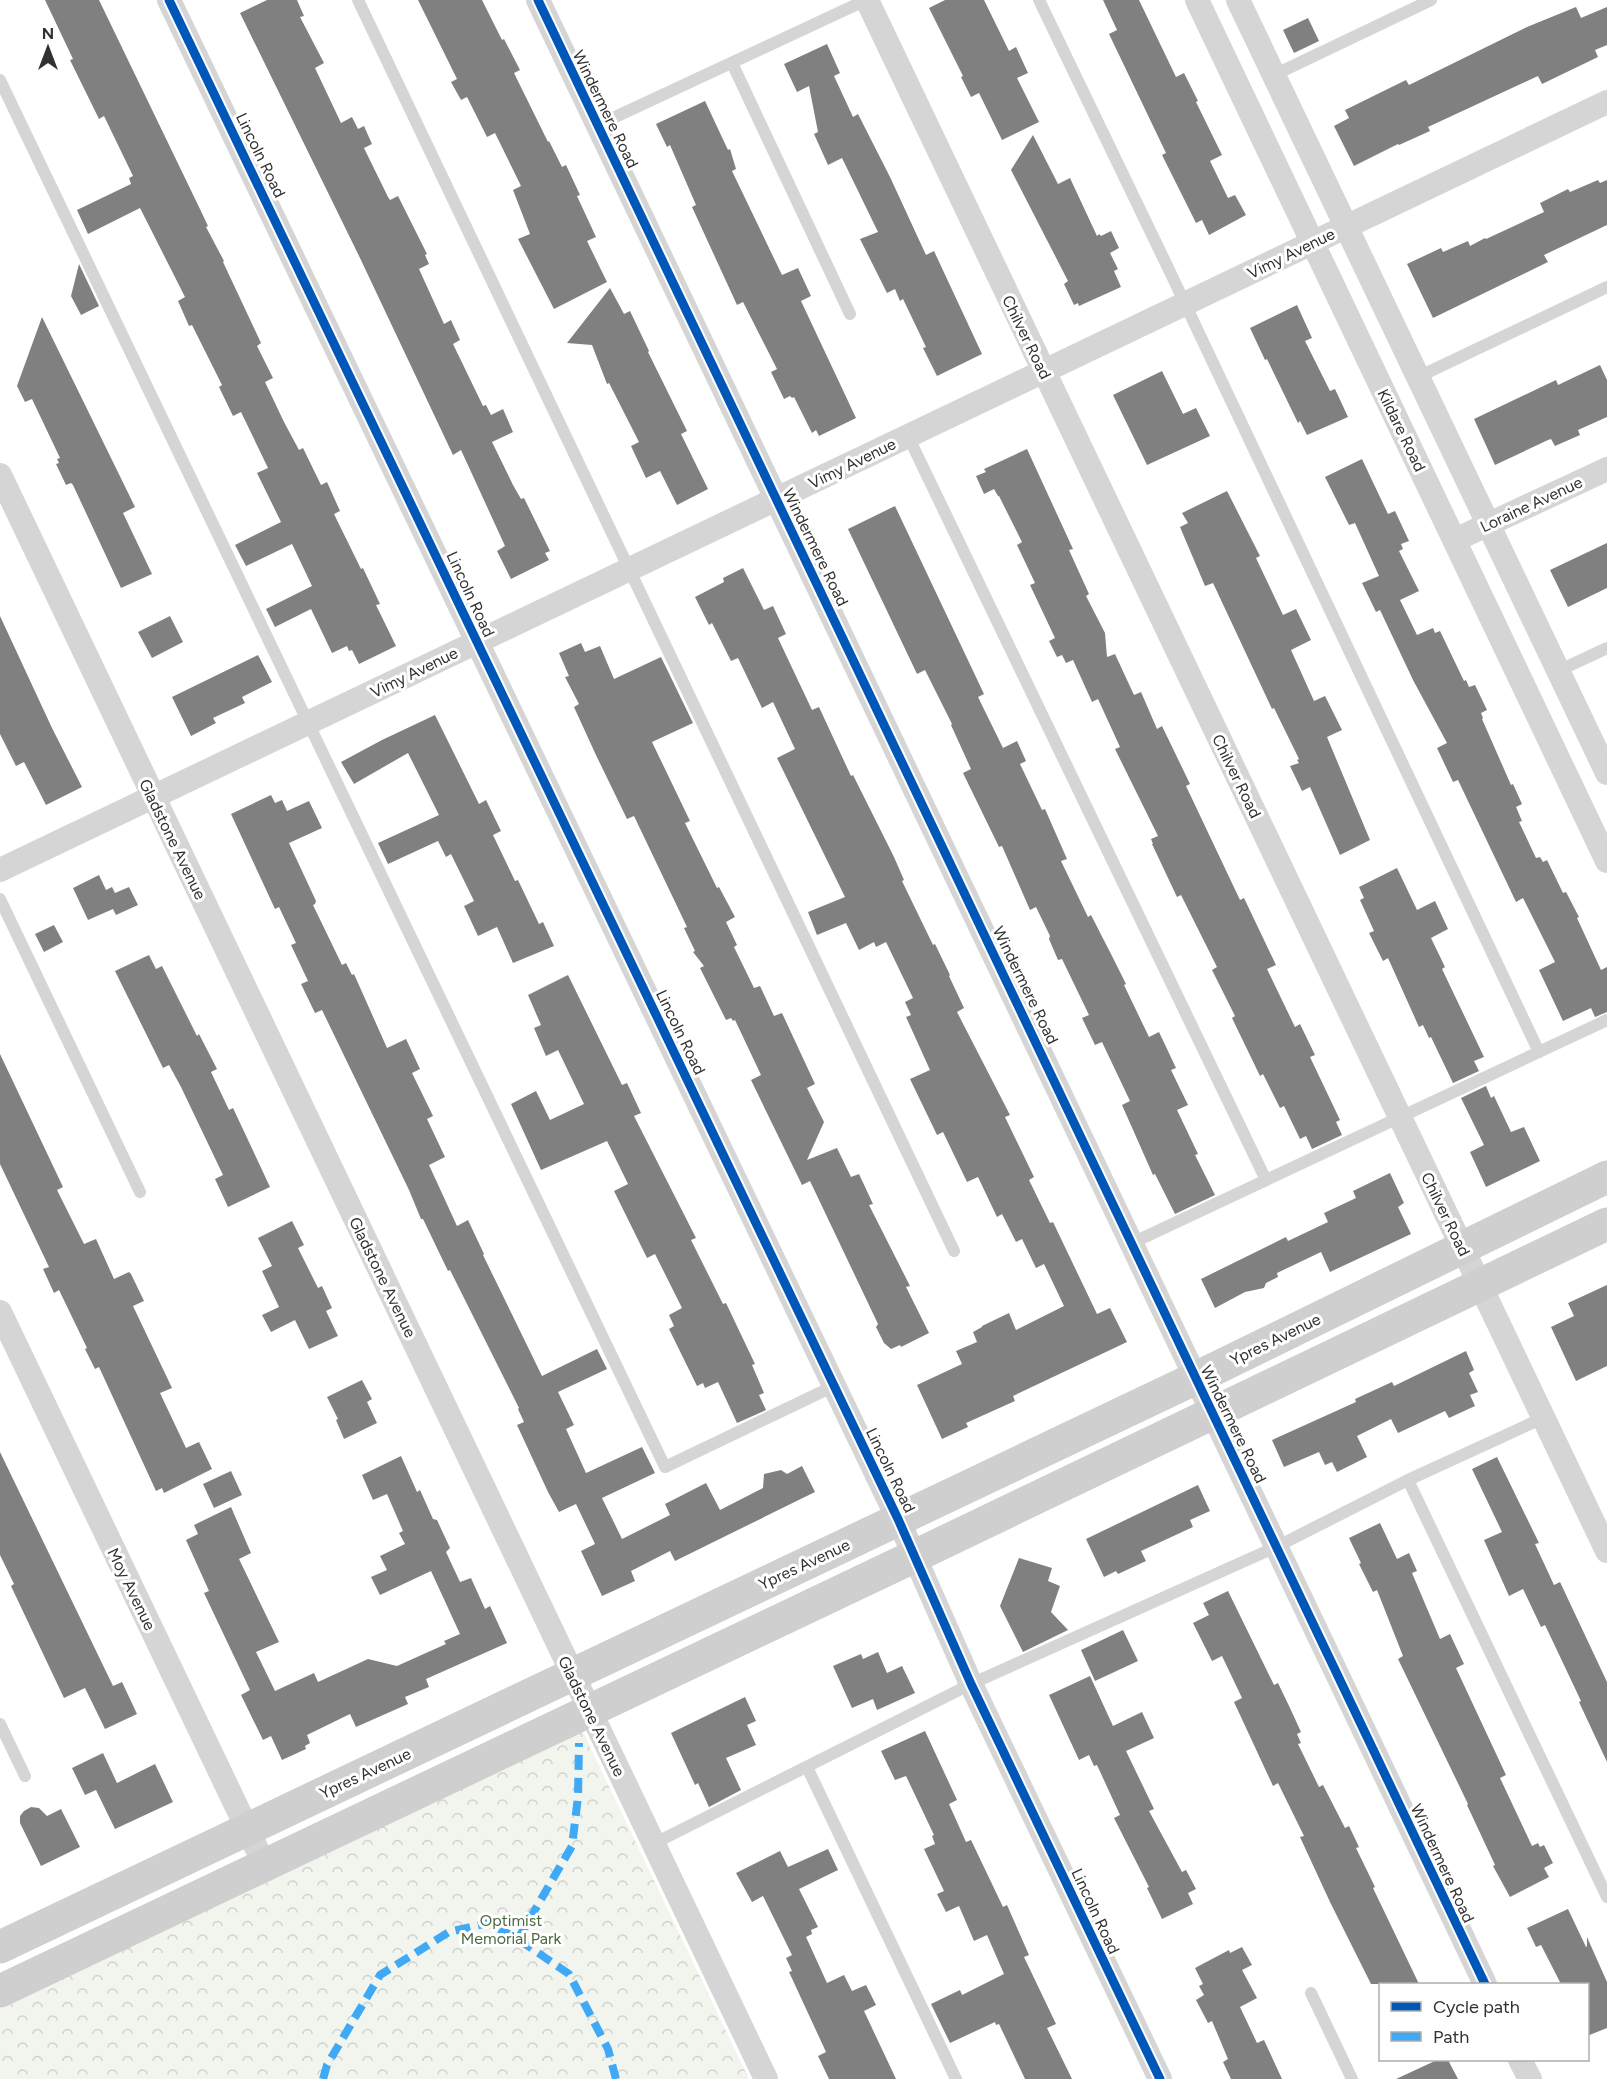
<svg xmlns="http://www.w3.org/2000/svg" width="1607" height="2079" viewBox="0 0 1607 2079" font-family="Figtree,sans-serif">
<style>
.forest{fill:url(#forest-crowns)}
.building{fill:#808080}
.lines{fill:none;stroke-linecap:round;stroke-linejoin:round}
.service{stroke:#d5d5d5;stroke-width:12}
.minor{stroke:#d5d5d5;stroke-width:24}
.secondary{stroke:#cfcfcf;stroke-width:33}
.quiet{stroke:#3fa9f5;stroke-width:8;stroke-dasharray:15 8;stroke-linecap:butt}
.cycleway-casing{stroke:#fff;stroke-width:13}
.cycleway{stroke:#0057b8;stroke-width:9}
.labels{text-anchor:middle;stroke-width:6;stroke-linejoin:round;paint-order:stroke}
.street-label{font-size:16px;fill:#313131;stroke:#fff}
.park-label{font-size:16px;fill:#4c6a41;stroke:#fff}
</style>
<defs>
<pattern id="forest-crowns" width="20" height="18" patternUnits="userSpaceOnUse" patternTransform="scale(1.5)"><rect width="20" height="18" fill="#f1f5ee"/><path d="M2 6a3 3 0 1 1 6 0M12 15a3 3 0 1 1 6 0" fill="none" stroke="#cfd2cd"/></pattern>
</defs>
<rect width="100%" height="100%" fill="#fff"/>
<!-- forest -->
<path class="forest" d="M582,1730L749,2079H0V2006Z"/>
<!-- building -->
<g class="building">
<path d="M45,0H99L199,207L208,226L206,227L224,261L223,262L261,343L257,346L273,378L265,382L284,422L299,450L303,448L321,485L327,482L340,511L334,514L361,569L363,568L380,604L376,605L396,646L359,664L352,650L349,651L347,646L332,653L311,609L275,627L266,609L312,586L292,544L246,566L235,545L281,522L257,473L268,468L241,412L233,416L219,387L222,385L192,325L189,326L178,301L185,297L140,208L88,234L77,210L131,184L129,178L133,176L104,116L99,119L70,60L73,59Z"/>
<path d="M267,0H297L304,16L300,17L324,63L315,68L341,123L352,117L358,129L364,126L372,144L364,148L388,197L390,200L398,196L427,254L425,255L429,264L419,269L444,324L451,320L460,340L453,344L483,406L486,405L491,415L503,409L513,432L492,442L513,485L521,499L524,498L550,551L545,553L549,560L511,579L497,551L505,546L461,450L453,455L360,258L240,13Z"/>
<path d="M418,0H482L502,40L504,39L520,70L514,73L548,142L549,141L562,167L566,165L580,195L577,196L596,237L587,241L607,282L554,309L518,239L530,234L513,190L521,186L495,133L487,137L467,97L461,100L451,82L457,79Z"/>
<path d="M945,0H984L1009,51L1016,47L1028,73L1017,78L1039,122L1002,140L979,93L971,97L961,77L963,76L929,8Z"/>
<path d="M1103,0H1139L1176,77L1184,73L1198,101L1196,102L1222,155L1210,161L1228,198L1235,195L1246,215L1209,235L1202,220L1196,223L1162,155L1166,153L1109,34L1117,30Z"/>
<path d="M1576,7L1581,18L1607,7V45L1595,50L1598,57L1542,84L1538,76L1428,127L1430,131L1399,145L1398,144L1354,166L1334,126L1349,118L1345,110L1406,80L1409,85L1527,27Z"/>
<path d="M1308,18L1319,41L1294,53L1283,30Z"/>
<path d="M827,44L840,73L834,76L853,117L858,114L890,177L926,255L934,251L982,354L937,376L923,348L926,347L903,299L900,301L895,289L887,293L860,239L878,232L842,158L828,165L814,134L818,132L809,86L797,92L784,64Z"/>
<path d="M705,101L728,150L730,149L736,169L732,171L782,275L798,268L811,296L801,301L856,418L819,436L816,430L812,433L794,397L792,398L790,396L784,399L771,372L777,369L743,302L737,305L692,207L696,205L670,145L667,147L656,124Z"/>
<path d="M1033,135L1058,184L1070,178L1097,236L1099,234L1101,236L1111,231L1119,248L1110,253L1118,269L1114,271L1121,287L1079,306L1078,303L1074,305L1064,284L1068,281L1011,170Z"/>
<path d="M1598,180L1600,183L1607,180V225L1544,255L1548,262L1433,318L1407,264L1441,248L1443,252L1468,241L1470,246L1485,238L1486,239L1544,212L1540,203L1568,189L1570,192Z"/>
<path d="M79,264L99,306L81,315L71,296Z"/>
<path d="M610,288L624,314L630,311L649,351L648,352L687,431L681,434L708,489L677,505L660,471L646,478L631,446L639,442L609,383L607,384L592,345L567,343Z"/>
<path d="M1297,305L1312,338L1305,341L1330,391L1335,389L1348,417L1307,435L1300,421L1298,423L1267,359L1265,360L1250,328Z"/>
<path d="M42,317L135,507L123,513L152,574L121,588L73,485L71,483L66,485L56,464L59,463L57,459L60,458L32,399L25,402L17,386Z"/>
<path d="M1600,365L1607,380V417L1578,430L1580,435L1555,446L1551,439L1548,440L1495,465L1474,419L1556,380L1558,385Z"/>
<path d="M1162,371L1183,414L1196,408L1210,436L1147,465L1113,395Z"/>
<path d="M1027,449L1073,549L1069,550L1089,594L1086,596L1105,633L1107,657L1115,654L1134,695L1141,692L1157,729L1162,726L1190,784L1186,786L1240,900L1244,898L1276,965L1267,969L1295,1027L1300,1024L1315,1055L1310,1057L1340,1120L1336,1122L1342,1135L1325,1143L1312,1149L1306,1136L1300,1139L1284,1106L1280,1108L1263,1074L1260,1076L1232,1018L1235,1016L1212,970L1217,967L1181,895L1177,897L1152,844H1153L1151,839L1158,836L1115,749L1120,747L1098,699L1092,702L1073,660L1066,663L1062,655L1057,657L1049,641L1055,638L1030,585L1035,583L1017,545L1022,542L999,496H998L994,489L984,494L976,476L986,472L984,469Z"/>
<path d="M1362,459L1388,514L1395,511L1409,541L1401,544L1403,549L1399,551L1419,591L1400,600L1417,635L1433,628L1435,633L1440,631L1464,681L1466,680L1469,687L1475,685L1487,710L1481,713L1483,718L1482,719L1511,785L1513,784L1522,804L1516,807L1522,821L1519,822L1536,858L1540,857L1543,862L1547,860L1563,893L1566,892L1579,917L1577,918L1601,970L1607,967V1012L1595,1017L1591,1008L1563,1021L1539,970L1555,962L1523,898L1516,902L1458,780L1453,782L1437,748L1447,743L1413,680L1380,610L1376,612L1362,583L1379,576L1355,523L1349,525L1325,477Z"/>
<path d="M1227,491L1260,556L1256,558L1283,615L1296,609L1311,640L1291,650L1314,701L1325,696L1342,730L1327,737L1370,840L1340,855L1310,787L1302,791L1290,766L1299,763L1297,760L1299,759L1274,708L1272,709L1213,583L1205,586L1180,527L1188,523L1182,513Z"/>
<path d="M895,506L984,694L978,697L1003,748L1017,741L1026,761L1020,764L1042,810L1045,809L1067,859L1061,861L1088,917L1091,915L1112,956L1126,984L1124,985L1149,1037L1159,1032L1176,1068L1171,1070L1188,1105L1177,1110L1198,1154L1195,1155L1215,1195L1175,1214L1155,1174L1153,1175L1122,1105L1130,1101L1102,1042L1095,1045L1082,1018L1089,1015L1062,959L1058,960L1049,939L1050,936L1036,907L1030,910L1002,846L999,847L963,773L971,769L951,725L952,724L925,670L917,674L848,529Z"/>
<path d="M1607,543V588L1568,607L1550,570Z"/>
<path d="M743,568L764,610L773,606L786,634L778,638L812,710L819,707L851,776L853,775L894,857L904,880L902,881L933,945L935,944L950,975L949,976L964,1008L957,1012L1010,1115L1005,1117L1034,1177L1029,1180L1050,1223L1053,1222L1097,1314L1110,1308L1127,1342L1013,1396L1015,1401L966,1423L968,1427L942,1439L917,1385L962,1364L956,1351L977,1342L973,1332L982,1327V1326L1009,1313L1016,1330L1064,1306L1044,1264L1036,1268L1022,1239L1016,1242L1002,1214L997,1217L978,1177L967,1182L943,1132L937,1135L910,1079L930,1070L906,1017L911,1015L905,1002L913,998L886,942L876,947L874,942L859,950L846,923L817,935L808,912L845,897L777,758L795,749L773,702L762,708L738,658L731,661L712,623L709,625L695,597L724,582L723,578Z"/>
<path d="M0,616L52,728L82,787L46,805L24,762L16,766L0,734Z"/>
<path d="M170,616L183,642L152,658L138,632Z"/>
<path d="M581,643L585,652L600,646L614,679L661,657L693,723L652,742L690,821L685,823L717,888L719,887L735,917L726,922L737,945L734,947L754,988L760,986L774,1016L782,1013L815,1084L807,1088L824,1122L807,1160L837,1148L851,1177L859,1174L873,1204L869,1205L910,1286L906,1287L929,1333L901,1347L900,1345L891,1349L884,1343L876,1327L878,1324L810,1181L802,1185L751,1080L761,1075L735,1020L733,1021L731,1018L726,1020L700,968L704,966L693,952L695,951L684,928L687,927L634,816L627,819L595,753L574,707L579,704L565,677L569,676L559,653Z"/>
<path d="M258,655L272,682L242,697L245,703L213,718L216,723L191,736L172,697Z"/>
<path d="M435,715L479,804L486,800L501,831L493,835L515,881L518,880L539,924L543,922L554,946L513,963L497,927L478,936L464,906L474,901L451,854L446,857L438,841L388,864L378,843L439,815L408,753L354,784L341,762L382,740Z"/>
<path d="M271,795L275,803L282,800L287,811L309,801L322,828L289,843L316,901L315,904L313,905L342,965L346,963L352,975L354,974L387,1048L406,1039L420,1069L412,1073L433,1116L427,1119L445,1157L429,1165L457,1226L468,1220L484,1254L483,1255L542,1376L597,1349L607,1369L558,1392L574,1425L566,1429L586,1473L642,1447L655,1473L602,1498L622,1539L670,1515L665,1504L706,1483L720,1510L763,1488L764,1474L781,1470L787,1474L802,1466L815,1492L675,1561L670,1551L631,1571L635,1581L602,1596L581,1551L595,1544L576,1504L559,1512L548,1492L517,1425L524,1422L518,1409L519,1408L450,1270L448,1271L423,1219H421L409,1190L322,1010L315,1013L301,984L308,981L291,945L296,943L279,907L275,909L231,814Z"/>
<path d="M1397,868L1417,910L1435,901L1448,929L1431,938L1445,967L1442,969L1484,1057L1474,1061L1479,1071L1453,1083L1431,1037L1429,1038L1423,1025L1419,1027L1388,958L1383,961L1369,933L1374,931L1360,900L1364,898L1359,887Z"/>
<path d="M99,875L106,890L112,887L115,893L129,887L138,905L116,915L113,909L88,920L73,888Z"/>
<path d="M54,925L63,942L44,952L35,934Z"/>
<path d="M149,955L156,969L162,966L197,1036L199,1034L217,1069L211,1072L229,1110L233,1108L270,1187L228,1207L215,1179L223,1175L181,1087L169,1065L163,1068L115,971Z"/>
<path d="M568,975L622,1085L627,1083L641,1113L634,1116L696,1238L691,1240L723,1304L726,1303L755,1364L752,1365L764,1393L759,1395L766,1410L737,1423L718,1382L705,1388L703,1383L697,1386L669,1329L674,1326L669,1315L682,1308L655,1254L647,1258L614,1191L628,1184L607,1141L541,1170L511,1104L536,1091L550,1120L584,1104L558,1050L546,1056L534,1028L541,1025L528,995Z"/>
<path d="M0,1054L63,1187L57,1190L84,1244L96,1239L114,1279L129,1272L131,1274L144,1301L133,1306L172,1388L160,1393L186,1448L199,1442L212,1469L164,1493L162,1488L156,1491L99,1367L95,1369L85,1349L87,1348L59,1290L54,1293L43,1269L49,1267L0,1164Z"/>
<path d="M1486,1086L1491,1098L1494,1096L1511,1132L1524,1127L1540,1161L1486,1187L1470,1152L1484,1145L1461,1098Z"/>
<path d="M1390,1173L1404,1203L1398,1207L1411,1234L1330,1272L1321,1252L1277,1273L1278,1277L1266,1283L1264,1288L1245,1292L1215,1308L1201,1279L1286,1237L1288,1241L1328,1222L1324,1213L1356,1198L1353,1191Z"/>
<path d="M292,1221L304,1245L298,1248L318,1288L322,1286L332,1308L326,1311L338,1336L309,1349L295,1320L271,1332L262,1315L279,1307L262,1271L272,1266L258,1238Z"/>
<path d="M1607,1285V1366L1576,1381L1551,1327L1574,1316L1568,1303Z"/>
<path d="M1466,1351L1474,1370L1469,1373L1478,1392L1470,1395L1475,1406L1449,1418L1445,1411L1398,1433L1391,1419L1357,1436L1367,1457L1337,1472L1332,1462L1325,1465L1319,1452L1284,1467L1272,1440L1356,1402L1355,1399L1392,1382L1394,1386Z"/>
<path d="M362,1380L372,1399L367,1402L377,1423L344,1439L336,1420L338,1419L327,1397Z"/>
<path d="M0,1452L113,1686L122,1682L137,1714L105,1729L85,1688L64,1698L11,1586L14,1584L0,1555Z"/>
<path d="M401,1456L417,1492L420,1490L433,1519L437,1520L450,1548L446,1552L460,1582L471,1578L485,1609L490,1606L507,1643L426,1679L429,1687L405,1697L408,1704L356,1727L350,1714L307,1735L310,1743L305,1746L306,1749L282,1760L271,1736L263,1740L241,1695L250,1690L204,1593L209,1591L186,1540L198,1534L194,1525L231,1507L251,1553L239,1559L279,1642L256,1652L275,1691L314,1673L318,1682L368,1659L397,1666L446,1644L444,1641L460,1634L431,1571L380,1595L371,1577L387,1570L380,1556L405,1544L399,1533L403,1531L387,1494L373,1500L362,1475Z"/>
<path d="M1497,1457L1539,1543L1535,1544L1554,1585L1560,1582L1607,1682V1762L1579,1702L1581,1701L1545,1625L1541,1627L1523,1589L1509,1596L1484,1540L1502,1532L1472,1469Z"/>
<path d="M231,1471L242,1495L214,1508L203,1484Z"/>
<path d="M1198,1485L1210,1511L1190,1520L1193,1527L1141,1551L1146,1561L1118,1574L1116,1571L1104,1577L1086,1539Z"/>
<path d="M1380,1523L1397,1559L1409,1553L1417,1571L1412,1573L1440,1639L1450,1634L1464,1664L1456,1668L1506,1775L1500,1778L1532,1846L1538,1843L1540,1847L1544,1845L1553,1863L1544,1868L1549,1877L1510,1897L1493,1866L1495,1865L1467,1805L1468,1804L1398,1659L1403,1656L1377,1590L1373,1592L1359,1564L1361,1563L1349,1538Z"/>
<path d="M1019,1558L1052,1568L1048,1581L1060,1586L1051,1612L1068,1630L1023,1652L1000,1606Z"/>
<path d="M1228,1591L1274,1685L1278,1683L1290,1708L1301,1732L1297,1734L1301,1743L1298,1744L1319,1787L1323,1785L1345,1828L1349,1826L1359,1847L1356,1848L1375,1887L1373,1888L1419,1984H1371L1330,1902L1300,1837L1304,1836L1278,1783L1273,1786L1234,1702L1242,1698L1222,1656L1212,1661L1193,1623L1209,1615L1203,1603Z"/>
<path d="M1123,1630L1138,1661L1095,1681L1081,1650Z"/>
<path d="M878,1652L887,1673L902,1666L915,1693L877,1710L873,1699L852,1708L833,1666L861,1654L863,1659Z"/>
<path d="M1090,1676L1113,1726L1142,1712L1154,1738L1126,1751L1154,1809L1149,1811L1182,1872L1186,1870L1196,1889L1188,1893L1193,1904L1162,1919L1147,1888L1149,1887L1114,1818L1120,1815L1097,1765L1094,1766L1089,1755L1079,1760L1049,1695Z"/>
<path d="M745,1697L756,1721L747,1725L756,1745L726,1758L741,1790L709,1807L698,1783L695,1785L671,1733Z"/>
<path d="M925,1731L957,1800L949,1804L966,1842L971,1840L1003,1907L1007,1905L1029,1955L1024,1957L1056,2024L1047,2028L1072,2079H1025L999,2024L996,2025L995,2022L950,2043L931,2004L960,1990L962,1995L1004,1974L987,1935L974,1941L959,1906L946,1912L937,1894L944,1891L924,1849L935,1844L932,1836L934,1835L906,1776L895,1780L881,1751Z"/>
<path d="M103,1753L117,1783L155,1764L173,1802L115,1829L96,1790L85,1795L72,1768Z"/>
<path d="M31,1807L39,1808L47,1816L61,1809L80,1847L41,1866L20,1823V1816L24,1811Z"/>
<path d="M828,1849L838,1870L799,1889L818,1927L811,1930L812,1934L806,1937L827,1983L844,1975L852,1991L866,1985L876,2005L864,2011L896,2079H829L818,2056L826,2052L789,1972L792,1971L786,1958L792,1955L763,1896L752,1902L736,1873L780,1851L788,1867Z"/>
<path d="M1568,1909L1586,1947L1587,1946V1937L1607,1982V2028L1587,2036V1984H1561L1541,1945L1536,1947L1527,1928Z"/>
<path d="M1242,1947L1252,1965L1242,1970L1257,1998L1240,2007L1257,2043L1264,2040L1282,2079H1231L1223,2062L1228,2059L1212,2021L1208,2023L1196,2000L1204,1995L1199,1986L1203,1984L1195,1968L1229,1950L1230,1953Z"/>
<path d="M1437,2060H1448L1458,2079H1396Z"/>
</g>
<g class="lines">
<!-- service -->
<g class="service">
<path d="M358,0L954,1251"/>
<path d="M1039,0L1171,274L1539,1052"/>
<path d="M732,63L850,314"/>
<path d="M1274,75L1431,0"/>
<path d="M0,80L665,1467L834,1386"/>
<path d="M598,125L866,0"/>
<path d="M1418,377L1607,287"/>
<path d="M908,436L1266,1180"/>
<path d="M1558,671L1607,648"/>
<path d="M0,899L140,1192"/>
<path d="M1132,1243L1607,1020"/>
<path d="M1408,1480L1607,1897"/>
<path d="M0,1724L25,1776"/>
<path d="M807,1767L956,2079"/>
<path d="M653,1844L971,1684L1276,1547L1408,1480L1543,1418"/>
<path d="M1311,1993L1352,2079"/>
</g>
<!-- minor -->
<g class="minor">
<path d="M169,0L898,1519L971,1684L1160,2079"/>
<path d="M538,0L1485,1984"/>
<path d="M867,0L1607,1551"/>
<path d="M1197,0L1607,861"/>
<path d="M1238,0L1607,773"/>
<path d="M0,475L766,2079"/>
<path d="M1455,540L1607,469"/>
<path d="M0,870L1607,102"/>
<path d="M0,1312L265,1866"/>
<path d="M1520,2060L1530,2079"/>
</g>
<!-- secondary -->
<g class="secondary">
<path d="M0,1947L1196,1378L1607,1177"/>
<path d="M0,1991L915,1556L1607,1224"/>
</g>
<!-- quiet -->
<g class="quiet">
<path d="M518,1939L572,1846L578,1797L579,1743"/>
<path d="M323,2079L327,2065L380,1975L449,1932L488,1923L518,1939L569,1974L608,2049L616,2079"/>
</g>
<!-- cycleway casing -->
<g class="cycleway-casing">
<g id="cycleway">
<path d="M169,0L898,1519L971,1684L1160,2079"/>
<path d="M538,0L1485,1984"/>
</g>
</g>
<!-- cycleway -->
<use href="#cycleway" class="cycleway"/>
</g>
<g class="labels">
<!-- street labels -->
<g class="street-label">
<text transform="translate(606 109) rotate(64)" y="6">Windermere Road</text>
<text transform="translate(261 155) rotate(64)" y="6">Lincoln Road</text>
<text transform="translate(1291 253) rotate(-26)" y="6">Vimy Avenue</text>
<text transform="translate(1027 337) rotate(64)" y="6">Chilver Road</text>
<text transform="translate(1402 430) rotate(64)" y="6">Kildare Road</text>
<text transform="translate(852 463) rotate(-26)" y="6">Vimy Avenue</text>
<text transform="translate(1531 504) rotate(-25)" y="6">Loraine Avenue</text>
<text transform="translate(816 547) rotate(64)" y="6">Windermere Road</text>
<text transform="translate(471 594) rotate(65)" y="6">Lincoln Road</text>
<text transform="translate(414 672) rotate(-26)" y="6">Vimy Avenue</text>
<text transform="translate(1237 776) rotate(64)" y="6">Chilver Road</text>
<text transform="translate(173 839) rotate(64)" y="6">Gladstone Avenue</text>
<text transform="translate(1026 985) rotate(64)" y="6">Windermere Road</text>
<text transform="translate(681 1032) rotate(64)" y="6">Lincoln Road</text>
<text transform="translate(1446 1214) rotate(64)" y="6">Chilver Road</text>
<text transform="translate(383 1277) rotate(64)" y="6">Gladstone Avenue</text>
<text transform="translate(1275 1339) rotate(-26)" y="6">Ypres Avenue</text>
<text transform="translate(1234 1424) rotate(64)" y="6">Windermere Road</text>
<text transform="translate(891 1470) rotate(64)" y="6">Lincoln Road</text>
<text transform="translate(804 1564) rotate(-25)" y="6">Ypres Avenue</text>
<text transform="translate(132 1589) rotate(64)" y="6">Moy Avenue</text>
<text transform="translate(592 1716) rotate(64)" y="6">Gladstone Avenue</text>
<text transform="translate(365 1773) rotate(-25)" y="6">Ypres Avenue</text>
<text transform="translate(1443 1863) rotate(65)" y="6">Windermere Road</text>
<text transform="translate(1096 1911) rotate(65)" y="6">Lincoln Road</text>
</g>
<!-- park labels -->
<g class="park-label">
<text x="511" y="1926">Optimist<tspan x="511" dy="18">Memorial Park</tspan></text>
</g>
</g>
<!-- legend -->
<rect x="1379" y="1983" width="210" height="78" fill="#ffffff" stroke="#adadad" stroke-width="1.5"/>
<rect x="1391" y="2002" width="30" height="9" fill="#0057b8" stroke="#adadad" stroke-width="1.5"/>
<text x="1433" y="2013" font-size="18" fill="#313131">Cycle path</text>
<rect x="1391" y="2032" width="30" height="9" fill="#3fa9f5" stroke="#adadad" stroke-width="1.5"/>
<text x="1433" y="2043" font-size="18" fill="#313131">Path</text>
<!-- north arrow -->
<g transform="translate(48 48)" stroke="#ffffff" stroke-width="4.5" paint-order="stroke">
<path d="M0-4.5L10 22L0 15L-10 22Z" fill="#313131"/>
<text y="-9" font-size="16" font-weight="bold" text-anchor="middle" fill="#313131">N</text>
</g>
</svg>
